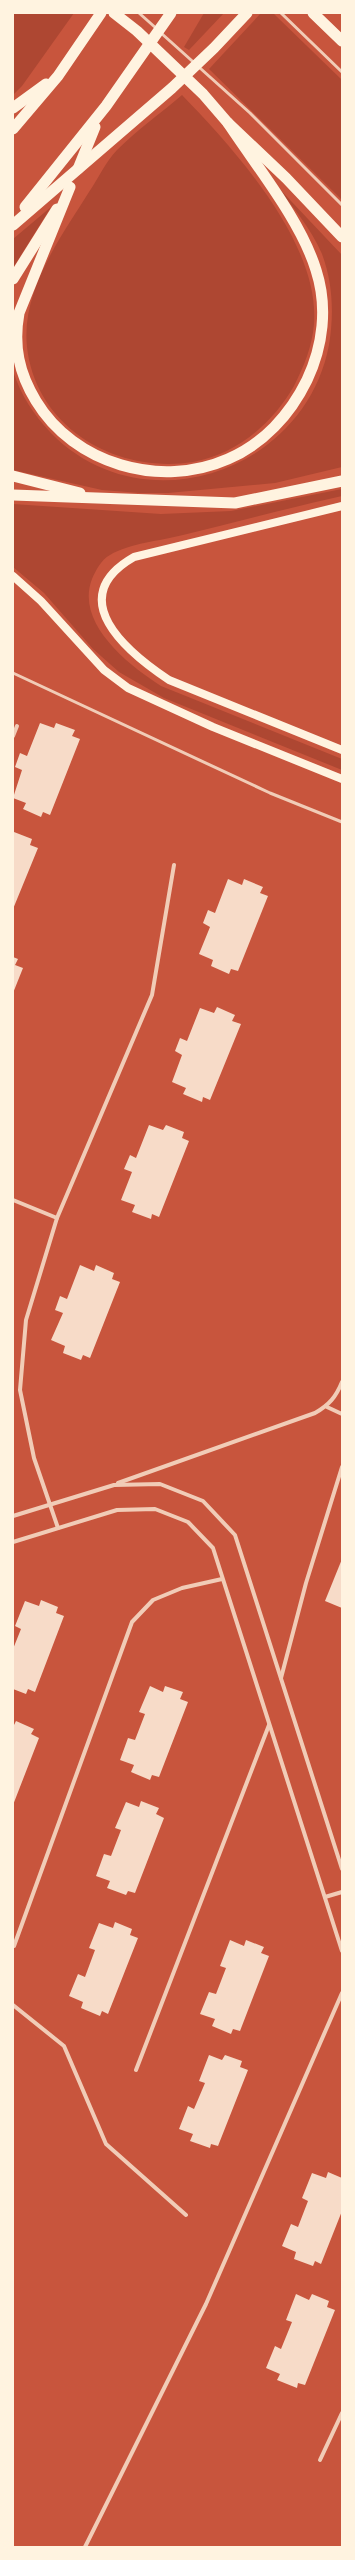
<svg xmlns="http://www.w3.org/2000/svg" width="355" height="2560" viewBox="0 0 355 2560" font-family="Overpass,sans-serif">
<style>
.green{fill:#ae4732}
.building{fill:#f7dbc8}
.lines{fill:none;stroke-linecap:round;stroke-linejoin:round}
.service{stroke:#f1ccb7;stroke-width:3}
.minor{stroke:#f1ccb7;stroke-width:4}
.secondary{stroke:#fff3e0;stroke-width:8}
.trunk{stroke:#fff3e0;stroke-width:11}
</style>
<rect width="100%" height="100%" fill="#c8553d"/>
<!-- green -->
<g class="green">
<path d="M13,13H74L22,86L13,95Z"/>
<path d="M204,13H224L189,50L184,47Z"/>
<path d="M261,13H273L342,80V200L209,69Z"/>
<path d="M182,95C235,150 320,243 314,324C312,347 304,366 294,386C273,423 237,454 193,462C116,474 36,428 27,347C21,290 61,237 89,192C98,179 106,161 117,150C137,130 161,113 182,95Z"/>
<path d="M274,183L342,255V467L275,483L168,493H140L102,490L13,470V371C21,395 33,414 51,433C143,527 305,472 329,345C334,315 333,283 322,254C311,228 292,206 274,183Z"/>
<path d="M51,207L13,268V239Z"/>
<path d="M342,489V496C289,508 236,522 183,535C160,541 130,543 110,555C101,560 96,570 92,579C75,623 128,665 161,686L342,759V770L164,698L119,672L93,649L44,593L13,567V504L161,514L231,511Z"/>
</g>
<!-- building -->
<g class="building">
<path d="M40,723L54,728L56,723L75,730L72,736L80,739L50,815L43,812L41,817L23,809L26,803L13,798L22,770L15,767L20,753L27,756Z"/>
<path d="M14,832L32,839L30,845L38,848L13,909Z"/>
<path d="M228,879L242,885L244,879L263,887L260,893L268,896L238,971L231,969L229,974L211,966L213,960L199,954L210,927L203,923L208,910L215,913Z"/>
<path d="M13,957L18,959L15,965L23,968L13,993Z"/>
<path d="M217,1007L235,1015L232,1021L241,1024L210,1100L203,1097L202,1102L183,1094L186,1088L172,1082L182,1055L175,1051L180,1038L187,1041L200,1008L214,1013Z"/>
<path d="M149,1125L163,1130L166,1125L184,1132L182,1138L189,1141L159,1217L152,1214L151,1219L132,1212L135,1205L121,1200L132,1172L124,1169L130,1155L136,1158Z"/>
<path d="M80,1265L94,1271L96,1265L114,1273L112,1279L120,1282L90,1358L83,1355L81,1360L63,1353L65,1346L51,1340L63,1313L55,1310L60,1296L67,1299Z"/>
<path d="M342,1559V1608L325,1601Z"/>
<path d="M41,1600L58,1607L56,1613L64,1616L35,1692L28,1689L26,1694L13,1689V1649L21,1629L15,1626L25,1601L39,1606Z"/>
<path d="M150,1686L163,1692L165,1686L183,1692L180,1699L188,1702L159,1777L152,1775L150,1780L131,1772L134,1765L120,1760L128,1738L135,1740L145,1714L139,1712Z"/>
<path d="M16,1721L34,1729L31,1734L39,1738L13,1805V1727Z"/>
<path d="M141,1801L159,1808L156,1814L164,1818L135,1893L128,1891L126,1895L107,1888L110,1881L96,1876L104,1854L111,1856L121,1830L115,1828L126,1802L139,1807Z"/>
<path d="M115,1922L132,1929L130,1935L138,1938L108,2014L102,2011L100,2016L81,2008L83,2002L69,1996L78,1974L85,1977L95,1950L89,1948L99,1923L113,1928Z"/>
<path d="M230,1940L244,1946L246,1940L264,1947L261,1953L269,1956L240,2031L233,2029L231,2034L212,2026L215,2019L200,2014L209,1992L216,1994L226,1968L220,1966Z"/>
<path d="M209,2055L222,2060L225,2055L242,2061L240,2067L248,2070L218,2146L211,2144L210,2148L190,2141L193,2134L179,2129L188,2106L194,2109L205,2083L199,2081Z"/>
<path d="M328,2172L342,2178V2211L321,2264L315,2261L313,2266L294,2259L296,2252L282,2246L291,2224L298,2227L308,2201L302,2198L312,2173L326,2178Z"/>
<path d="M296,2294L309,2300L312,2294L329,2301L327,2307L335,2310L305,2385L298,2383L297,2388L277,2380L280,2374L266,2368L275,2346L281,2349L292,2322L286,2320Z"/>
</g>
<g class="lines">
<!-- service -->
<g class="service">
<path d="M139,13L157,29"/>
<path d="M281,13L342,72"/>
<path d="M161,33L250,113L342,205"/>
<path d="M13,673L270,793L342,822"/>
</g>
<!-- minor -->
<g class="minor">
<path d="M13,736L17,726"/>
<path d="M13,1200L57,1218"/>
<path d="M327,1407L342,1414"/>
<path d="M118,1483L315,1413C329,1405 336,1397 342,1382"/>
<path d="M13,1516L114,1485L160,1484L203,1501L235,1535L342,1869"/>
<path d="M58,1528L34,1458L20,1390L26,1320L57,1218L152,995L174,865"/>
<path d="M13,1542L117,1510L155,1509L188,1522L213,1548L342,1951"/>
<path d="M281,1678L306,1583L342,1467"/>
<path d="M325,1897L342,1892"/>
<path d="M14,1946L132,1622L153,1600L182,1588L222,1579"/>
<path d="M13,2005L64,2046L106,2144L186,2215"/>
<path d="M136,2070L269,1725"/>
<path d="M320,2460L342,2413"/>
<path d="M85,2547L206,2304L342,1993"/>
</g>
<!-- secondary -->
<g class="secondary">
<path d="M342,506L134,557C62,598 127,652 169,680L342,750"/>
<path d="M13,576L41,601L104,670L128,688L213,727L342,779"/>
</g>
<!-- trunk -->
<g class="trunk">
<path d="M114,13L137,31L203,94L228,123L286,178L342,237"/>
<path d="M313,13L342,41"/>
<path d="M13,108L46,84"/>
<path d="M13,129L58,76L101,13"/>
<path d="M78,169L95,127"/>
<path d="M70,187L19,313C13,346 19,373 36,401C74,464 160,489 228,459C263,444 290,415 307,380C323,346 328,307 316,270C301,221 257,167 228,123"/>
<path d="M25,207L106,106L171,13"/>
<path d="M13,225L172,88L214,48L247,13"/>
<path d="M13,279L57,209"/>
<path d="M13,476L80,493"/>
<path d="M13,495L235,503L342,481"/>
</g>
</g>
<!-- border -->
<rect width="355" height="2560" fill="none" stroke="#fff3e0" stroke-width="28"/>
</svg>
